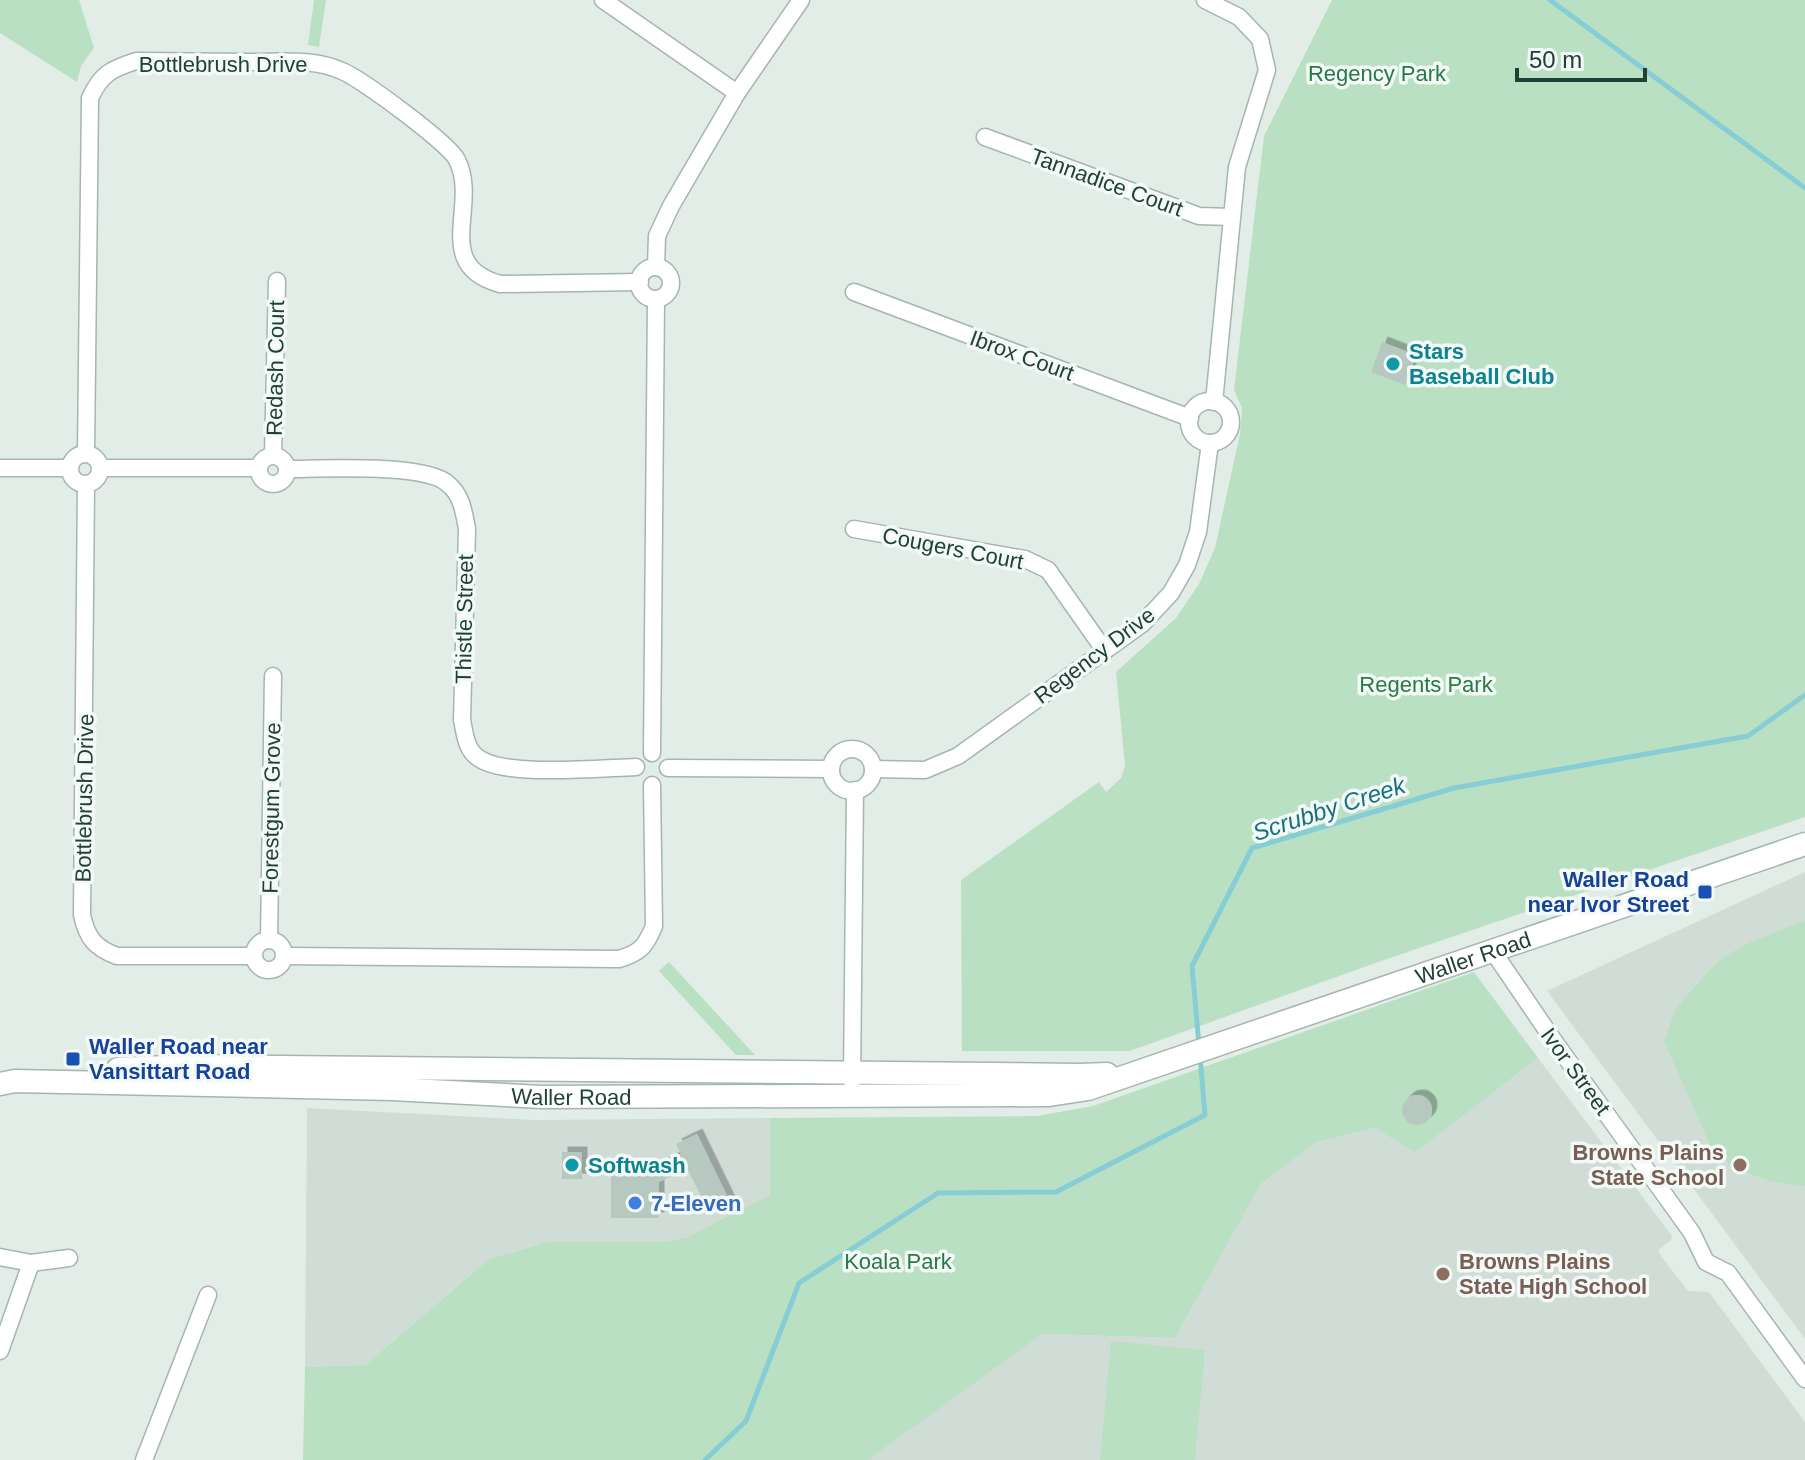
<svg xmlns="http://www.w3.org/2000/svg" width="1805" height="1460" viewBox="0 0 1805 1460" font-family="Arial,sans-serif">
<style>
.built{fill:#d0ddd7}
.green{fill:#bae0c3}
.lines{fill:none;stroke-linecap:round;stroke-linejoin:round}
.stream{stroke:#87cdd5;stroke-width:5}
.building{fill:#b7c8c1;filter:url(#shadow)}
.minor-casing{stroke:#a4b6af;stroke-width:19}
.tertiary-casing{stroke:#a4b6af;stroke-width:25}
.minor{stroke:#fff;stroke-width:16}
.tertiary{stroke:#fff;stroke-width:22}
.culture-dot{fill:#0f9aa8;stroke:#f3f9f6;stroke-width:3}
.transit-dot{fill:#1a4fb4;stroke:#f3f9f6;stroke-width:3}
.education-dot{fill:#8d6e63;stroke:#f3f9f6;stroke-width:3}
.shop-dot{fill:#3f7fe0;stroke:#f3f9f6;stroke-width:3}
.labels{text-anchor:middle;stroke-width:7;stroke-linejoin:round;paint-order:stroke}
.street-label{font-size:22px;fill:#214036;stroke:#f3f9f6}
.park-label{font-size:22px;fill:#297945;stroke:#f3f9f6}
.culture-label{font-size:22px;font-weight:bold;fill:#0d838f;stroke:#f3f9f6;text-anchor:start}
.transit-label{font-size:22px;font-weight:bold;fill:#164399;stroke:#f3f9f6;text-anchor:end}
.education-label{font-size:22px;font-weight:bold;fill:#785e54;stroke:#f3f9f6;text-anchor:end}
.shop-label{font-size:22px;font-weight:bold;fill:#366cbe;stroke:#f3f9f6;text-anchor:start}
.water-label{font-size:24px;font-style:italic;fill:#177280;stroke:#f3f9f6}
</style>
<defs>
<filter id="shadow"><feDropShadow dx="5.5" dy="-5.5" stdDeviation="0" flood-color="#0004"/></filter>
</defs>
<rect width="100%" height="100%" fill="#e2ede8"/>
<!-- built -->
<g class="built">
<path d="M1805,872V1339L1547,991Z"/>
<path d="M1538,1058L1672,1236L1671,1240L1658,1250L1661,1256L1688,1291L1709,1292L1805,1422V1460H868L1043,1334L1175,1338L1261,1184L1317,1142L1375,1128L1415,1153Z"/>
<path d="M307,1108L536,1120L770,1118V1195L687,1237L664,1242H547L489,1259L365,1365L305,1367Z"/>
</g>
<!-- green -->
<g class="green">
<path d="M0,0H79L94,48L81,66L77,82L0,33Z"/>
<path d="M314,0H326L319,47L308,45Z"/>
<path d="M1332,0H1805V817L1381,961L1130,1051H962L961,880L1099,782L1106,792L1121,778L1125,766L1116,672L1176,618L1199,584L1215,548L1240,434L1242,408L1234,390L1264,136Z"/>
<path d="M1805,920V1186H1804L1770,1181L1741,1171L1714,1154L1664,1041L1676,1008L1717,962L1742,946Z"/>
<path d="M669,962L755,1055H736L659,971Z"/>
<path d="M1474,972L1538,1058L1415,1153L1375,1128L1317,1142L1261,1184L1175,1338L1043,1334L868,1460H303L305,1367L365,1365L489,1259L547,1242H664L687,1237L770,1195V1118L1037,1116L1093,1106Z"/>
<path d="M1111,1341L1205,1350L1195,1460H1100Z"/>
</g>
<g class="lines">
<!-- stream -->
<g class="stream">
<path d="M1550,0L1805,188"/>
<path d="M1199,1045L1192,966L1252,848L1454,788L1748,736L1805,695"/>
<path d="M705,1460L746,1421L799,1283L938,1193L1056,1192L1205,1115L1200,1055"/>
</g>
</g>
<!-- building -->
<g class="building">
<path d="M1382,342L1416,355L1405,385L1371,372Z"/>
<circle cx="1417" cy="1110" r="15"/>
<path d="M697,1134L730,1202L709,1212L687,1168L659,1182V1218H611V1169L650,1170L681,1154L676,1144Z"/>
<rect x="562" y="1152" width="20" height="27"/>
</g>
<g class="lines">
<!-- minor casing -->
<g class="minor-casing">
<g id="minor">
<path d="M603,0L737,93"/>
<path d="M1205,0L1239,17L1260,39L1267,70L1237,167L1214,402"/>
<path d="M985,137L1199,216L1232,217"/>
<path d="M656,267L657,236L671,206L737,93L801,0"/>
<circle cx="655" cy="283" r="16"/>
<path d="M854,292L1190,418"/>
<circle cx="1210" cy="422" r="21"/>
<path d="M86,453L90,98C101,74 111,69 136,61C175,61 213,62 252,62C282,62 314,58 342,71C360,78 450,144 457,160C480,205 431,265 500,284L640,282"/>
<circle cx="85" cy="469" r="15"/>
<path d="M273,455L277,281"/>
<circle cx="273" cy="470" r="14"/>
<path d="M0,468H70"/>
<path d="M101,468H259"/>
<path d="M288,469C321,469 426,463 448,484C462,495 464,513 467,529L462,720C465,734 466,751 480,759C507,777 601,768 636,767"/>
<path d="M86,484L82,915C87,938 95,948 117,956H254"/>
<path d="M854,529L1025,559L1048,570L1105,651"/>
<circle cx="852" cy="770" r="21"/>
<path d="M652,753L656,299"/>
<path d="M668,768L831,769"/>
<path d="M873,769L925,770L958,756L1142,624L1171,593L1187,565L1198,532L1210,443"/>
<circle cx="269" cy="955" r="15"/>
<path d="M269,940L273,676"/>
<path d="M1492,950L1554,1041L1692,1233L1706,1262L1728,1273L1805,1379"/>
<path d="M285,956L619,959C640,953 646,946 654,926L652,785"/>
<path d="M852,1081L855,790"/>
<path d="M0,1257L31,1263L69,1258"/>
<path d="M0,1351L31,1263"/>
<path d="M144,1460L208,1295"/>
</g>
</g>
<!-- tertiary casing -->
<g class="tertiary-casing">
<g id="tertiary">
<path d="M118,1069L192,1066L1080,1075L1107,1074"/>
<path id="s1" d="M0,1084L15,1081L393,1089L542,1097L1049,1095L1088,1089L1805,844"/>
</g>
</g>
<!-- minor -->
<use href="#minor" class="minor"/>
<!-- tertiary -->
<use href="#tertiary" class="tertiary"/>
</g>
<!-- markers -->
<g class="culture-dot">
<circle cx="1393" cy="364" r="8"/>
<circle cx="572" cy="1165" r="8"/>
</g>
<g class="transit-dot">
<rect x="1697" y="884" width="16" height="16" rx="4"/>
<rect x="65" y="1051" width="16" height="16" rx="4"/>
</g>
<g class="education-dot">
<circle cx="1740" cy="1165" r="8"/>
<circle cx="1443" cy="1274" r="8"/>
</g>
<circle class="shop-dot" cx="635" cy="1203" r="8"/>
<g class="labels">
<!-- street labels -->
<g class="street-label">
<text x="223" y="72">Bottlebrush Drive</text>
<text transform="translate(1107 182) rotate(20)" y="8">Tannadice Court</text>
<text transform="translate(1022 355) rotate(20)" y="8">Ibrox Court</text>
<text transform="translate(275 368) rotate(-89)" y="8">Redash Court</text>
<text transform="translate(953 548) rotate(11)" y="8">Cougers Court</text>
<text transform="translate(464 619) rotate(-89)" y="8">Thistle Street</text>
<text transform="translate(1094 655) rotate(-37)" y="8">Regency Drive</text>
<text transform="translate(84 798) rotate(-89)" y="8">Bottlebrush Drive</text>
<text transform="translate(271 808) rotate(-89)" y="8">Forestgum Grove</text>
<text dy="8" stroke="none"><textPath href="#s1" startOffset="1496">Waller Road</textPath></text>
<text transform="translate(1576 1071) rotate(54)" y="8">Ivor Street</text>
<text dy="8" stroke="none"><textPath href="#s1" startOffset="572">Waller Road</textPath></text>
</g>
<!-- park labels -->
<g class="park-label">
<text x="1377" y="81">Regency Park</text>
<text x="1426" y="692">Regents Park</text>
<text x="898" y="1269">Koala Park</text>
</g>
<!-- culture labels -->
<g class="culture-label">
<text x="1409" y="359">Stars<tspan x="1409" dy="25">Baseball Club</tspan></text>
<text x="588" y="1173">Softwash</text>
</g>
<!-- transit labels -->
<g class="transit-label">
<text x="1689" y="887">Waller Road<tspan x="1689" dy="25">near Ivor Street</tspan></text>
<text x="89" y="1054" text-anchor="start">Waller Road near<tspan x="89" dy="25">Vansittart Road</tspan></text>
</g>
<!-- education labels -->
<g class="education-label">
<text x="1724" y="1160">Browns Plains<tspan x="1724" dy="25">State School</tspan></text>
<text x="1459" y="1269" text-anchor="start">Browns Plains<tspan x="1459" dy="25">State High School</tspan></text>
</g>
<!-- shop labels -->
<g class="shop-label">
<text x="651" y="1211">7-Eleven</text>
</g>
<!-- water labels -->
<g class="water-label">
<text transform="translate(1329 809) rotate(-18)" y="8">Scrubby Creek</text>
</g>
</g>
<!-- scale -->
<path d="M1517 68v12h128v-12" fill="none" stroke="#214036" stroke-width="4"/>
<text x="1529" y="68" font-size="24" fill="#214036" stroke="#f3f9f6" stroke-width="6" paint-order="stroke">50 m</text>
</svg>
